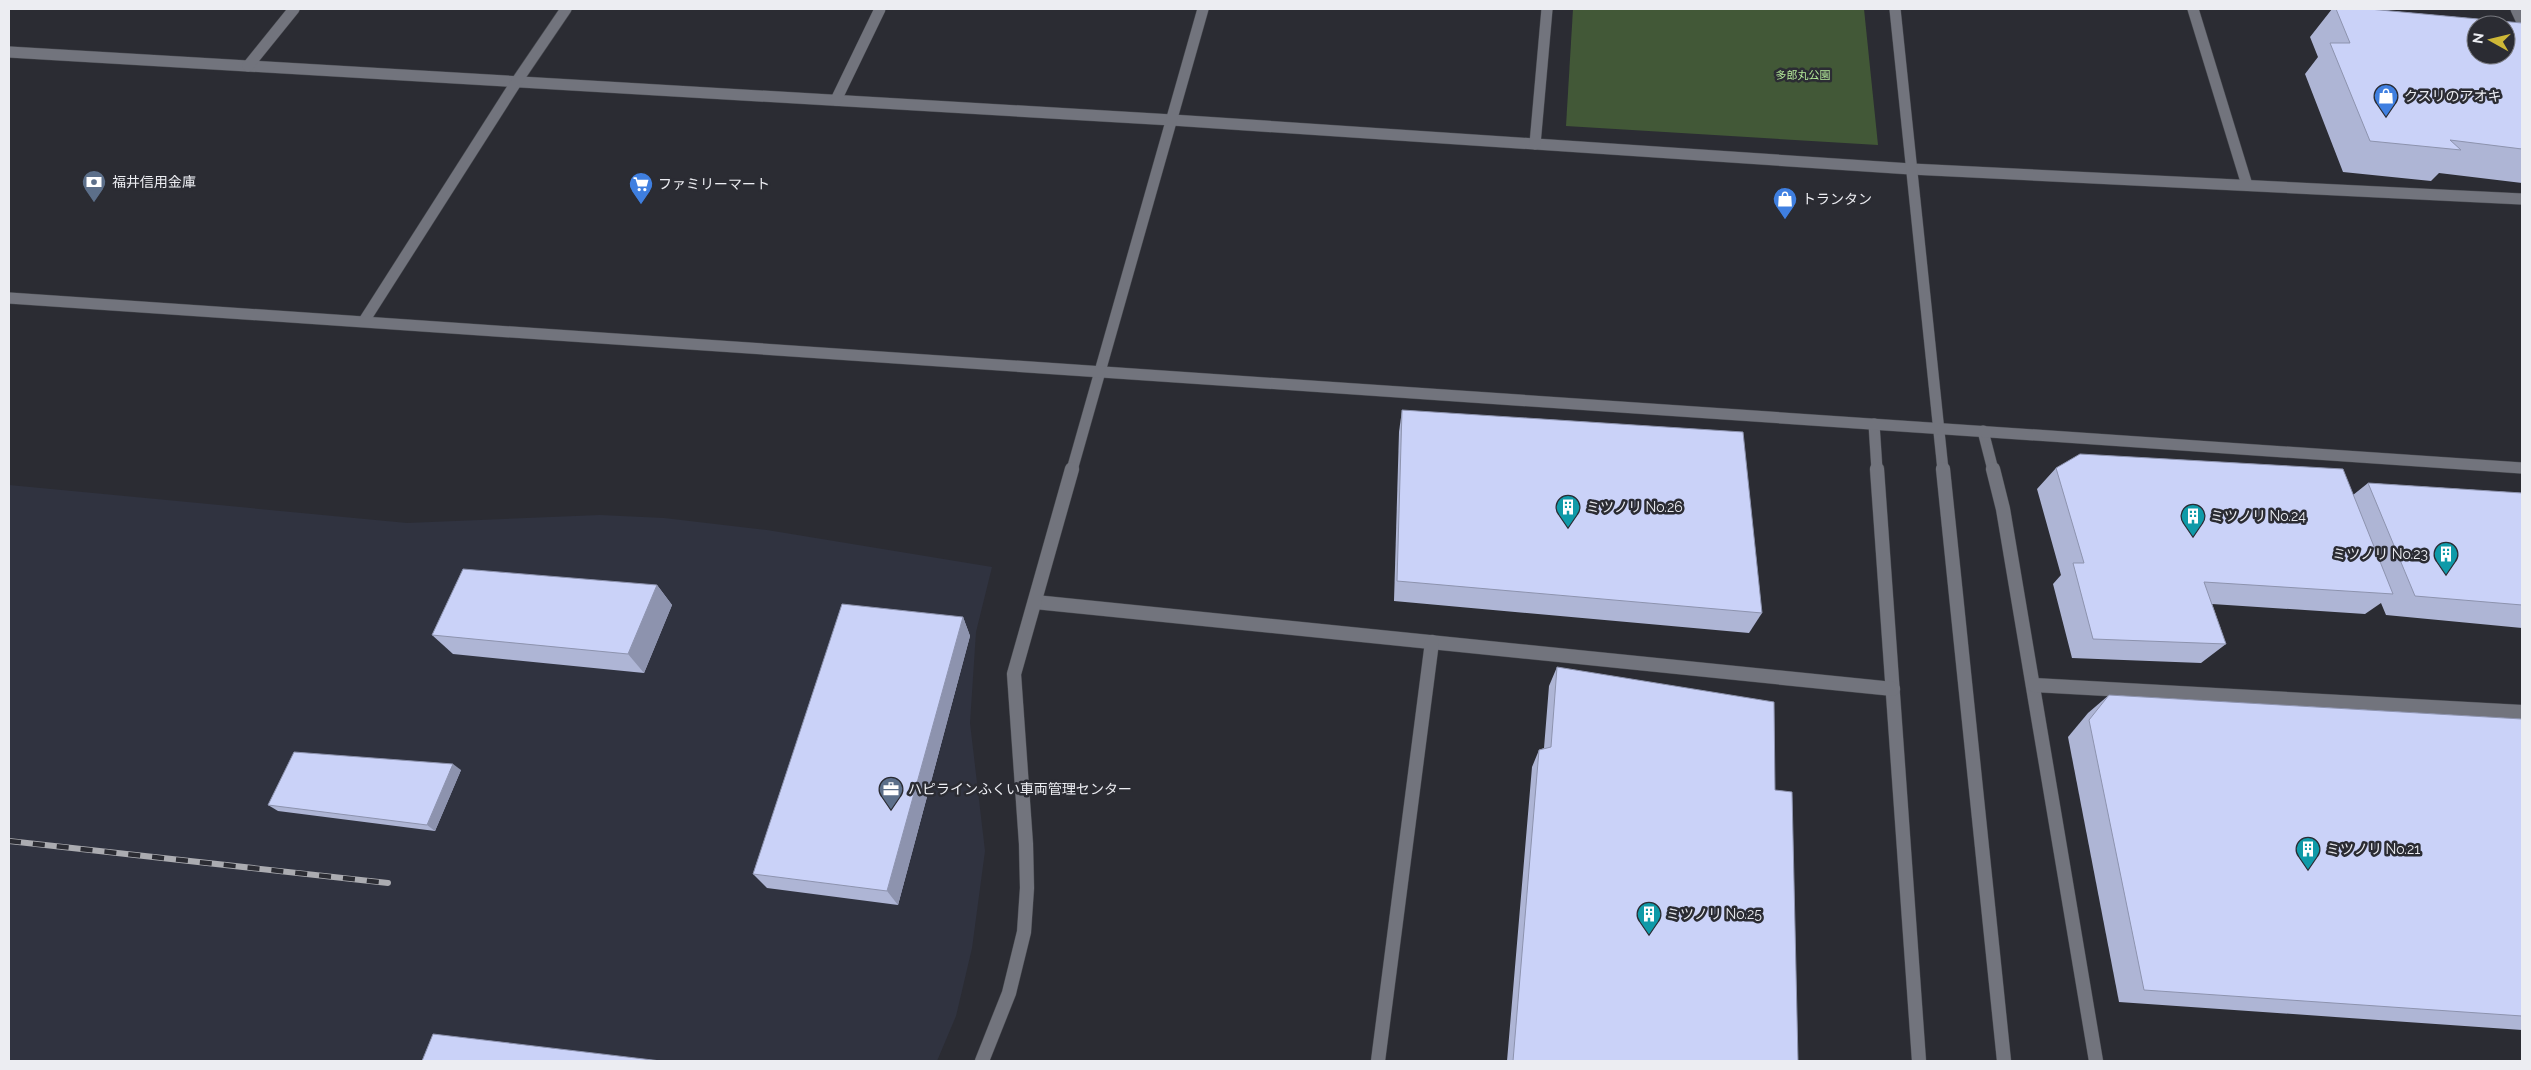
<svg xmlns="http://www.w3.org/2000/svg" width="2531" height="1070" viewBox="0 0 2531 1070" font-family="Raleway,'Noto Sans JP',sans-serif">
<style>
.built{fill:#303340}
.green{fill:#425837}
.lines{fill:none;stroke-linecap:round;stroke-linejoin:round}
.minor-far1-casing{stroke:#47494f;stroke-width:12}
.minor-casing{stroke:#47494f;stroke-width:15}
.tertiary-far1-casing{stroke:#47494f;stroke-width:12}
.tertiary-casing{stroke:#47494f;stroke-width:15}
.minor-far1{stroke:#72747d;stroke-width:11}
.minor{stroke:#72747d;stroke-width:14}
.tertiary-far1{stroke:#72747d;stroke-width:11}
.tertiary{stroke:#72747d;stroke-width:14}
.rail-casing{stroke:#abacb1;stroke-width:6}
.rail{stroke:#2b2c33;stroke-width:4.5;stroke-dasharray:12;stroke-linecap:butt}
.wall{fill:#aeb5d5}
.shaded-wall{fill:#8d93ae}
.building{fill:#cad2f8;stroke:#8d93ae;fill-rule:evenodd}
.labels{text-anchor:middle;stroke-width:5;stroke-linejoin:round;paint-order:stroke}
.far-park-label{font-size:11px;fill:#b3e899;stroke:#2b2c33}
.poi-label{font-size:14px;fill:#ecedf2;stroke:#2b2c33;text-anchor:start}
</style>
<rect width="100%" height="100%" fill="#2b2c33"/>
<!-- built -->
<path class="built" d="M9,485L407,523L600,515L664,518L767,530L992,567L976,632L970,723L985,851L972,948L956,1016L937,1061H9Z"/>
<!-- green -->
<path class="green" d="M1573,9H1864L1878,145L1566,126Z"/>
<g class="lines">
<!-- minor-far1 casing -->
<g class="minor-far1-casing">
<g id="minor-far1">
<path d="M2193,9L2247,185"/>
<path d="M2516,9L2522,22"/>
<path d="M9,52L1172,120L1911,169L2522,199"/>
<path d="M248,66L294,9"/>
<path d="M836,100L880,9"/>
<path d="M1535,144L1547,9"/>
<path d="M364,321L517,81L566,9"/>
<path d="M1874,424L1877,470"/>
<path d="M1983,431L1993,470"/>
<path d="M1072,470L1203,9"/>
</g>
</g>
<!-- minor casing -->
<g class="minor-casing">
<g id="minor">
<path d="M1877,469L1919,1061"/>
<path d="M1993,469L2003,509L2096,1061"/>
<path d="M1035,602L1893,689"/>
<path d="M2034,685L2522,712"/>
<path d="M982,1061L1009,993L1024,932L1027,888L1026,844L1014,674L1072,469"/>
<path d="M1378,1061L1432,642"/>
</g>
</g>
<!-- tertiary-far1 casing -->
<g class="tertiary-far1-casing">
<g id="tertiary-far1">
<path d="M1895,9L1943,470"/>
<path d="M9,298L2522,468"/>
</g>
</g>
<!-- tertiary casing -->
<g class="tertiary-casing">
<path id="tertiary" d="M1943,469L2004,1061"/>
</g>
<!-- minor-far1 -->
<use href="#minor-far1" class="minor-far1"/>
<!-- minor -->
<use href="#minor" class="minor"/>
<!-- tertiary-far1 -->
<use href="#tertiary-far1" class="tertiary-far1"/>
<!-- tertiary -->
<use href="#tertiary" class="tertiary"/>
<!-- rail casing -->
<g class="rail-casing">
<path id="rail" d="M9,841L388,883"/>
</g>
<!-- rail -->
<use href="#rail" class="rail"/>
</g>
<!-- wall -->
<g class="wall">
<path d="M2332,9H2369L2522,23V183L2439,173L2431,181L2343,172L2305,74L2318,57L2310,37Z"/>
<path d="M1402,410L1762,613L1749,633L1394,601L1399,432Z"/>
<path d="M2056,468L2353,495L2368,483L2522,493V628L2386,615L2381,603L2365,614L2212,604L2226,644L2201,663L2072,658L2053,584L2061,575L2037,489Z"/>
<path d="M657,585L672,605L644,673L453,654L432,635Z"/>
<path d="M963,617L970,636L898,905L767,888L753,874Z"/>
<path d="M1557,667L1775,790L1798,1061H1507L1532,767L1539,750L1544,748L1549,686Z"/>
<path d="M2109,695L2522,719V1030L2119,1002L2068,737L2088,713Z"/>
<path d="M461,770L435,831L278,811L268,805Z"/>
</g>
<!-- shaded-wall -->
<g class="shaded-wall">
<path d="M657,585L672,605L644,673L628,654Z"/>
<path d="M963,617L970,636L898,905L887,891Z"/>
<path d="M453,764L461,770L435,831L427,825Z"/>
</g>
<!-- building -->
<g class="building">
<path d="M2336,9H2369L2522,23V149L2450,140L2461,150L2370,141L2330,43H2350ZM2476,25H2506V55H2476Z"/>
<path d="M1402,410L1743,432L1762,613L1397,581Z"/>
<path d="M2080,454L2343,469L2393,594L2204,582L2226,644L2093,639L2073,563H2084L2056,468Z"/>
<path d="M2368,483L2522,493V605L2415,596Z"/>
<path d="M463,569L657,585L628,654L432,635Z"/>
<path d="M842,604L963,617L887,891L753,874Z"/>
<path d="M1557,667L1774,702L1775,790L1792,792L1798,1061H1513L1539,750L1551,747Z"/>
<path d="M2109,695L2522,719V1016L2144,990L2089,720Z"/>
<path d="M294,752L453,764L427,825L268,805Z"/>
<path d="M433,1034L661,1061H422Z"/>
</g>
<!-- icons -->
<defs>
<g id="shop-pin" transform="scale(1.25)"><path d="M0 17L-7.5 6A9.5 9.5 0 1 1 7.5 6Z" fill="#3f7fe0" stroke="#2b2c33"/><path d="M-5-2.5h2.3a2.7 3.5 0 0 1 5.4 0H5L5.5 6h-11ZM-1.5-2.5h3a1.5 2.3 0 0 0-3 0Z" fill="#fff"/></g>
<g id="bank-pin" transform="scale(1.25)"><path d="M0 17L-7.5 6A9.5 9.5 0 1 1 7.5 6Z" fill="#5c6f8a" stroke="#2b2c33"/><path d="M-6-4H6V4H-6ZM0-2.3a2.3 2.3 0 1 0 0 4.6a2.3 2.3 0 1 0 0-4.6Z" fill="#fff"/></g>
<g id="supermarket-pin" transform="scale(1.25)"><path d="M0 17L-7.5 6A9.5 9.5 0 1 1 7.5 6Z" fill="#3f7fe0" stroke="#2b2c33"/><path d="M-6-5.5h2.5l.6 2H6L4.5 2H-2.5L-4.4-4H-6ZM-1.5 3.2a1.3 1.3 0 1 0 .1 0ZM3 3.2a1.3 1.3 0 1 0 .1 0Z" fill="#fff"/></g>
<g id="building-pin" transform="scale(1.25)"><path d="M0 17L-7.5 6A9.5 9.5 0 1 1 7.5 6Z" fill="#0f9aa8" stroke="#2b2c33"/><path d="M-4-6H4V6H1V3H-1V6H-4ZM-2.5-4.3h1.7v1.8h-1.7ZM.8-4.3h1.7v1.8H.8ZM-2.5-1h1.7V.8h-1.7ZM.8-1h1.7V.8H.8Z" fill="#fff"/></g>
<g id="office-pin" transform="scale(1.25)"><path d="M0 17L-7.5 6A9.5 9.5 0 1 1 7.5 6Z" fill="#5c6f8a" stroke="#2b2c33"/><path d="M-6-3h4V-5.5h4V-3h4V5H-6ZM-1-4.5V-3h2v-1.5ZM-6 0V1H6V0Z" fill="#fff"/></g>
</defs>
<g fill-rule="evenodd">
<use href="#shop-pin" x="2386" y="96"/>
<use href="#bank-pin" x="94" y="182"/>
<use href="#supermarket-pin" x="641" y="184"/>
<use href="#shop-pin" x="1785" y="199"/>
<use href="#building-pin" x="1568" y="507"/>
<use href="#building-pin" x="2193" y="516"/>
<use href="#building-pin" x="2446" y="554"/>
<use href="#office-pin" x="891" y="789"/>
<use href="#building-pin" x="2308" y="849"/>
<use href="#building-pin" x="1649" y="914"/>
</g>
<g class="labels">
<!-- far-park labels -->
<g class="far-park-label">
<text x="1803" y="79">多郎丸公園</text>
</g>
<!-- poi labels -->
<g class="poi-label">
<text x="2404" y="101">クスリのアオキ</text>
<text x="112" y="187">福井信用金庫</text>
<text x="658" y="189">ファミリーマート</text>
<text x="1802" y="204">トランタン</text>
<text x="1586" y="512">ミツノリ No.26</text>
<text x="2210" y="521">ミツノリ No.24</text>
<text x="2428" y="559" text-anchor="end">ミツノリ No.23</text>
<text x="908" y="794">ハピラインふくい車両管理センター</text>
<text x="2326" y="854">ミツノリ No.21</text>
<text x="1666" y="919">ミツノリ No.25</text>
</g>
</g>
<!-- border -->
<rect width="2531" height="1070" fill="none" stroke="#ecedf2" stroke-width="20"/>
<!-- north arrow -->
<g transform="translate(2491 40) rotate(278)"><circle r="24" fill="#2b2c33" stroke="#78797f"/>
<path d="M0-4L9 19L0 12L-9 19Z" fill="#ceb837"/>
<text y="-8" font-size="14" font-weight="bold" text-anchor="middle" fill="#ecedf2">N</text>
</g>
</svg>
